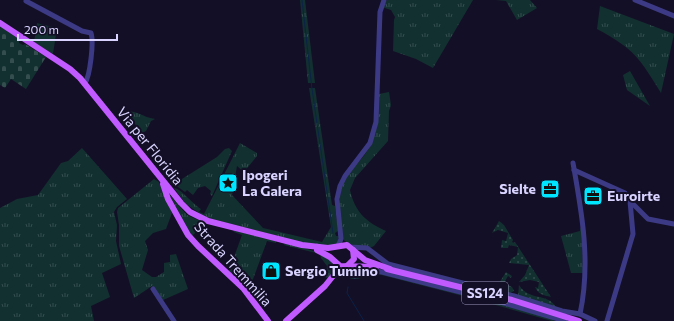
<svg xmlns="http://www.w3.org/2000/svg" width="674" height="321" viewBox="0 0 674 321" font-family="Commissioner,sans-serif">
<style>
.grass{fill:url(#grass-tufts)}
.cemetery{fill:url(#cemetery-stones)}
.garden{fill:url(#garden-dots)}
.pitch{fill:#12302f}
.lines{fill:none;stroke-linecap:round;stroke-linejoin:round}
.stream{stroke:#0c2248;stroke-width:1}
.minor{stroke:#3d3a85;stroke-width:5}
.major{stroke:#c25bff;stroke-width:6}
.labels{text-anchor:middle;stroke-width:4;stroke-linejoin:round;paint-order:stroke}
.shield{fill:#130f26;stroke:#9e99be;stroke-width:1}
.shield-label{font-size:13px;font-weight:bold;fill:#d9d4ff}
.street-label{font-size:14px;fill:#d9d4ff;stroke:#130f26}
.poi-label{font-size:14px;font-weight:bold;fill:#d9d4ff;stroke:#130f26;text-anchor:start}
</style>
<defs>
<pattern id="grass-tufts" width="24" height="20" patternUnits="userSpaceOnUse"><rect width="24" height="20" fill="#12302f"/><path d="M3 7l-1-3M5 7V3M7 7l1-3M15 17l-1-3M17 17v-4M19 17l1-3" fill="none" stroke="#344d4e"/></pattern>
<pattern id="cemetery-stones" width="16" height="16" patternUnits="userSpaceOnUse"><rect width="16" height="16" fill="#12302f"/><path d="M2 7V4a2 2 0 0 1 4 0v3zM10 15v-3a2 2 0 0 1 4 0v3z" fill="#344d4e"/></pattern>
<pattern id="garden-dots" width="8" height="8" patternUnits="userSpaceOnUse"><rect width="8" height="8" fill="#12302f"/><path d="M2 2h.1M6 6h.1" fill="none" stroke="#344d4e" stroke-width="1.8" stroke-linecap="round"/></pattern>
</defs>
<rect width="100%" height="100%" fill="#130f26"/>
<!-- grass -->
<g class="grass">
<path d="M300,0H305L315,83H308Z"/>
<path d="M387,0H473L433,68L416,59L393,51L394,20L395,17L391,10L382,7Z"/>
<path d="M496,0H530L537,8L517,20L506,1Z"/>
<path d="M600,6L674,34L661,93C639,57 634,49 597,29Z"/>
<path d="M630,71L650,106L627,90L623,75Z"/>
<path d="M309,88H315L332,205L335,206L338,231L335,233L336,236H339L337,244L323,248L205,217L186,204L174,188C180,188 193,204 201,209L199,212L204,214L240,143L257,153V156L244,172L237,166L232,195L263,228L322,242L331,227Z"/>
<path d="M389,92L391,105L389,111L388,141L355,178L350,190C355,212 366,222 386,231L374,246L370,248C362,243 351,248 344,240C341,236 341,227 341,222C339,205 338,189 348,174C356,164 367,155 372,142C379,128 378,110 379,94Z"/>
<path d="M125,111C139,111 142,117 155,119L151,121L146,131L142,133Z"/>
<path d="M82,148L127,199L117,207L114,212L117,225L116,241L121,264L102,273L110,297L91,306L94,321H0V208L17,199L38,195L61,163L68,161Z"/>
<path d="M229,148L232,151L212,196L210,194L211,191L205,186L198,188L193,195L187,190L185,192L174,184L217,157L225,149Z"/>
<path d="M154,179L159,182L172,213L166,229L153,233L145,241L148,250L142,270L152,277H156L164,272V263L170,262V255L176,254L188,289L163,300L152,286L134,298L119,246V225L117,212L118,208Z"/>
<path d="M169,194L187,215L205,223L192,236Z"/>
<path d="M580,228L582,229V235L583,273H571L561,236L580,231Z"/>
<path d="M233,230L276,241V243L267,241L249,290L245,283L243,284L229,271L242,235L234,232Z"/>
<path d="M285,243C297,247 333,252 334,268C334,272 330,276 328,279L325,277L327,266L321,258L320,254L284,245Z"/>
<path d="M374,272L467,295V297L374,273L358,279H349Z"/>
<path d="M474,296L555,320L552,321L471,298Z"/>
</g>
<!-- cemetery -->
<path class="cemetery" d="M0,26L19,39V43L23,45L25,44L46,57L26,89L11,79L5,88L0,85Z"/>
<!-- garden -->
<g class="garden">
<path d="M499,221L504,225L513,240L512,242L514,243L515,242L551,297C543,295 539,295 535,287L538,288L539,282L530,280L519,282L525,275L529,265L509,263L511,259L517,255L518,247L509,245L508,248H501L502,240L506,241L508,233L498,230L492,233Z"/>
<path d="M506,272L512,276L511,278L508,276L504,283L512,287L514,291L510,293L497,290L496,288Z"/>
<path d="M519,285C530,302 547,292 556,307L518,296Z"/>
</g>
<!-- pitch -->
<path class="pitch" d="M37,23L57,28L53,54L34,42Z"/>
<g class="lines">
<!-- stream -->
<g class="stream">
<path d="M302,0L312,89L333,233"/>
<path d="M348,287L347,293L364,321"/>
</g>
<!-- minor -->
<g class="minor">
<path d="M635,0L674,16"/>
<path d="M26,1L82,31L91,33C94,42 90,76 85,83"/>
<path d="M573,163C582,213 591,263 580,314"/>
<path d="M574,170L625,193L633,204L648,219L674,224"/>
<path d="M338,246L341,239L337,199L340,186L345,176L370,143L376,122L380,12L384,0"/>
<path d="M350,247L367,248L388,264L514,296L562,311L580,314L595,321"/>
<path d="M346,266L350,273L355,276L372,270L378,271L511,305L565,321"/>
<path d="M153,289L174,321"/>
<path d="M607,321L633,234L630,201"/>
</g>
<!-- major -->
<g class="major">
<path d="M0,23L70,69L80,78L181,203L190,212L208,221L302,245L328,248L347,245L365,260L390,269"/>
<path d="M163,184L168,199L188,235L198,246L243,288L268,321"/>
<path d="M317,250L330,257L340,266L376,267"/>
<path d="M347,266L354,259L353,250"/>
<path d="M387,269L512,300L579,321"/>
<path d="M286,321L325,286L337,271L344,267"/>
</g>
</g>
<!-- icons -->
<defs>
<g id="sight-square" transform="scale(1)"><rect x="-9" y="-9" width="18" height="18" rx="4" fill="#00e5ff" stroke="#130f26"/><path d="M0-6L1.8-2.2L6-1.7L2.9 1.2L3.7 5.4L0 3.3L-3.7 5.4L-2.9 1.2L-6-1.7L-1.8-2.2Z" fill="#111"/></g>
<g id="office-square" transform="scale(1)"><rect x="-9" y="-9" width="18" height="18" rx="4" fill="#00e5ff" stroke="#130f26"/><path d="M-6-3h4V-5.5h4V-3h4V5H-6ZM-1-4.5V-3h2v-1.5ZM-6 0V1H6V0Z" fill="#111"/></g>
<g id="shop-square" transform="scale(1)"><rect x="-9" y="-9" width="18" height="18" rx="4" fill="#00e5ff" stroke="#130f26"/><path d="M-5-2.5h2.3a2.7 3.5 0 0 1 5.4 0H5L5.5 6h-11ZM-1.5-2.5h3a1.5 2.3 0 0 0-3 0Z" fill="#111"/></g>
</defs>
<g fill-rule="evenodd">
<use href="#sight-square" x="228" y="183"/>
<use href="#office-square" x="550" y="189"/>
<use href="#office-square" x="593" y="196"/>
<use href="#shop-square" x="271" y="271"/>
</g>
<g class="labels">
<!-- shield labels -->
<rect class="shield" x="462" y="282" width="46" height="22" rx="3"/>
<g class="shield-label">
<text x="485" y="298">SS124</text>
</g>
<!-- street labels -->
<g class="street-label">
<text transform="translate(150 146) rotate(51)" y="5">Via per Floridia</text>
<text transform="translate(233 264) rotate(48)" y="5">Strada Tremmilia</text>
</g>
<!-- poi labels -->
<g class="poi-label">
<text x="242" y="180">Ipogeri<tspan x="242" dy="16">La Galera</tspan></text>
<text x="536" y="194" text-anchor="end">Sielte</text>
<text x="607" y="201">Euroirte</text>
<text x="285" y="276">Sergio Tumino</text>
</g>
</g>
<!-- scale -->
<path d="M18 34v6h99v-6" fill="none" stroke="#d9d4ff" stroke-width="2"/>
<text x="24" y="34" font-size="12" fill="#d9d4ff" stroke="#130f26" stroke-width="3" paint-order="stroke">200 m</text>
</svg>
